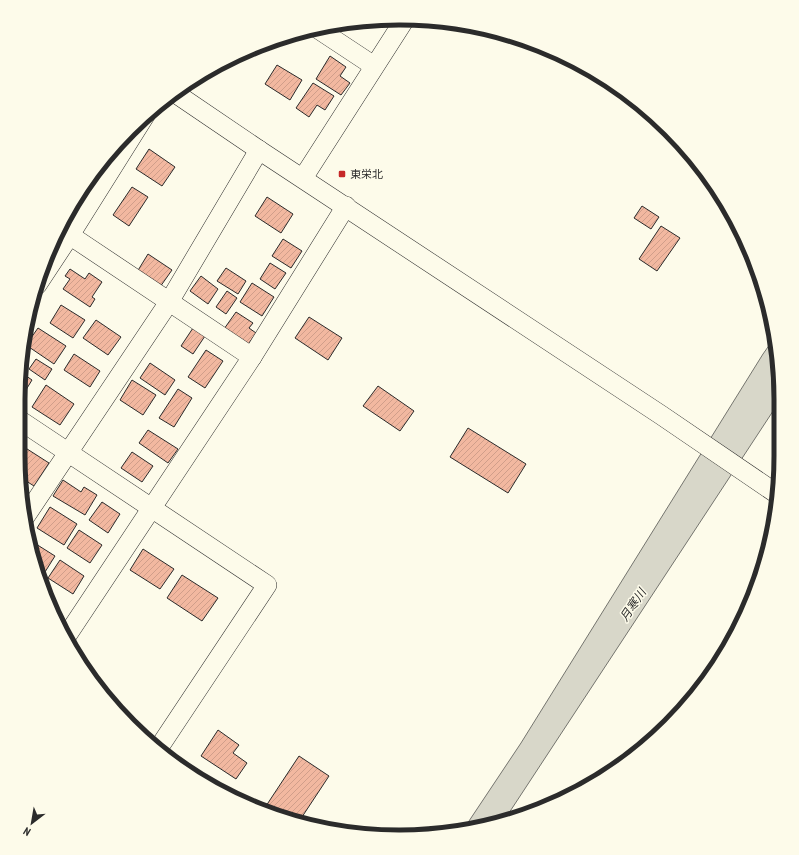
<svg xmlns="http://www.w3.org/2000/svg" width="799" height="855" viewBox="0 0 799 855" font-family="'PT Sans Narrow','Noto Sans JP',sans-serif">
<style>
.water{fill:#d8d7c9;stroke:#74746e}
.building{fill:url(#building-hatch);stroke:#2b2b2b}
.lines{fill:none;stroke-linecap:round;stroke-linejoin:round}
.minor-casing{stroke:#2b2b2b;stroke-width:20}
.minor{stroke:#fdfbea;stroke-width:19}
.poi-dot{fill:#c62828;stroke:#fdfbea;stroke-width:1.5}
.labels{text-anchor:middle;stroke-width:3;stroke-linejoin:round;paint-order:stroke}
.poi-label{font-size:11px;fill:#2b2b2b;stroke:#fdfbea;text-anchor:start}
.water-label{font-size:12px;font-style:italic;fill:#2b2b2b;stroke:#fdfbea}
.rim{fill:none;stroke:#2b2b2b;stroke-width:5}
</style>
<defs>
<pattern id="building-hatch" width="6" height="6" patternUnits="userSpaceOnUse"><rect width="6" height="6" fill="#f2b8a0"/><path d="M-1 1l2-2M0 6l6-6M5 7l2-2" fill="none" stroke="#d09e8a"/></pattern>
</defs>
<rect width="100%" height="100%" fill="#fdfbea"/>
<!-- water -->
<path class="water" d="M775,337L778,349L779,402L505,819L463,830L521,743L763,354Z"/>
<!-- building -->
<g class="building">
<path d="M271,41L265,50L259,46Z"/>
<path d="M330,56L346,67L340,76L350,83L341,95L316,79Z"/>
<path d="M277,65L302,80L290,100L265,84Z"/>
<path d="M313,83L334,96L325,110L317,105L309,117L296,108Z"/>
<path d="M149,149L175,167L162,186L136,169Z"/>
<path d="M106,157L94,177L92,176L97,167Z"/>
<path d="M132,187L148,197L129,226L113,215Z"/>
<path d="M267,197L293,214L281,233L255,216Z"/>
<path d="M642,206L659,217L651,229L634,218Z"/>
<path d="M661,226L680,238L657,271L639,259Z"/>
<path d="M283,239L302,251L291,268L272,256Z"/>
<path d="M148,254L172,270L160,287L137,272Z"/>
<path d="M270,263L286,273L275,289L260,279Z"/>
<path d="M226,268L246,281L238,294L217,281Z"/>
<path d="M70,269L85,279L89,273L102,282L92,297L95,299L90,307L63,289L70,279L65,276Z"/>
<path d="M201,276L218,289L208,304L190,291Z"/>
<path d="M252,283L274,297L262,316L240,302Z"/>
<path d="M227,291L237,298L226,314L216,307Z"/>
<path d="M61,305L85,320L73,338L50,323Z"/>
<path d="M236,312L253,323L249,328L256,333L247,346L224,329Z"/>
<path d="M309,317L342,338L328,360L295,338Z"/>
<path d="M96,320L121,337L108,355L83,338Z"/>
<path d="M38,328L66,346L54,364L26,345Z"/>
<path d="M193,328L205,336L193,354L181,346Z"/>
<path d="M206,350L223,361L205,388L188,377Z"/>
<path d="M74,354L100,371L90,387L64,370Z"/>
<path d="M36,359L52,369L45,380L29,369Z"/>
<path d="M150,363L175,380L165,395L140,378Z"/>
<path d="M19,371L32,380L21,398L20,397Z"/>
<path d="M132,380L156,395L143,415L120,400Z"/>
<path d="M46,385L74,404L60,425L32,407Z"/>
<path d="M378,386L414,411L400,431L363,406Z"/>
<path d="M178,389L192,398L174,427L159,418Z"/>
<path d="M468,428L526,464L508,493L450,457Z"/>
<path d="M148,430L178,449L168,463L139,443Z"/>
<path d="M24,447L49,463L34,486L23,479L22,451Z"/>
<path d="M132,452L153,466L142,482L121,468Z"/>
<path d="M63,480L81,492L84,487L97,495L85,515L53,496Z"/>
<path d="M102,502L120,514L108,533L89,520Z"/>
<path d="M50,507L77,524L64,545L37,528Z"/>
<path d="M79,530L102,545L90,563L67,548Z"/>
<path d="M28,539L55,556L45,572L38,567Z"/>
<path d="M143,549L174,569L160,589L130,570Z"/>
<path d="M60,560L84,576L73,594L48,578Z"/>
<path d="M182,575L218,598L202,621L167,598Z"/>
<path d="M218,730L239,745L233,753L247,763L236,779L201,756Z"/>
<path d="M299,756L329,776L298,823L264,809Z"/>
</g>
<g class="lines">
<!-- minor casing -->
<g class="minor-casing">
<g id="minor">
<path d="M318,29L374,66"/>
<path d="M175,93L259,150L661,415L777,494"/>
<path d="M303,178L405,19"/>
<path d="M59,228L252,357"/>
<path d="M37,285L70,235L146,114"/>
<path d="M21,421L267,585L158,749"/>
<path d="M25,517L169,302L259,150"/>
<path d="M66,637L252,357L346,206"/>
</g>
</g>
<!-- minor -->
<use href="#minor" class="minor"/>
</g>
<!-- markers -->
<rect class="poi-dot" x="338" y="170" width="8" height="8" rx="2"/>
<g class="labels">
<!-- poi labels -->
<g class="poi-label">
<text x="350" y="178">東栄北</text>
</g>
<!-- water labels -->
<g class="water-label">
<text transform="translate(633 605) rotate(-56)" y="4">月寒川</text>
</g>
</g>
<!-- crop -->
<path d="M0 0H799V855H0ZM399 25H400A374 374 0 0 1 774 399V456A374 374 0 0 1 400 830H399A374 374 0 0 1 25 456V399A374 374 0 0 1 399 25Z" fill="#fdfbea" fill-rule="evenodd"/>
<path class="rim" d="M399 25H400A374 374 0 0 1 774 399V456A374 374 0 0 1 400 830H399A374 374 0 0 1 25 456V399A374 374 0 0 1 399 25Z"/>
<!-- north arrow -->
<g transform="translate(32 823) rotate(211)" stroke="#fdfbea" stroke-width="3" paint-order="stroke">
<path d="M0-3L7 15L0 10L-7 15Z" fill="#2b2b2b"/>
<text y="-6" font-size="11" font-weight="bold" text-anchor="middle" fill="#2b2b2b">N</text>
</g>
</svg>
